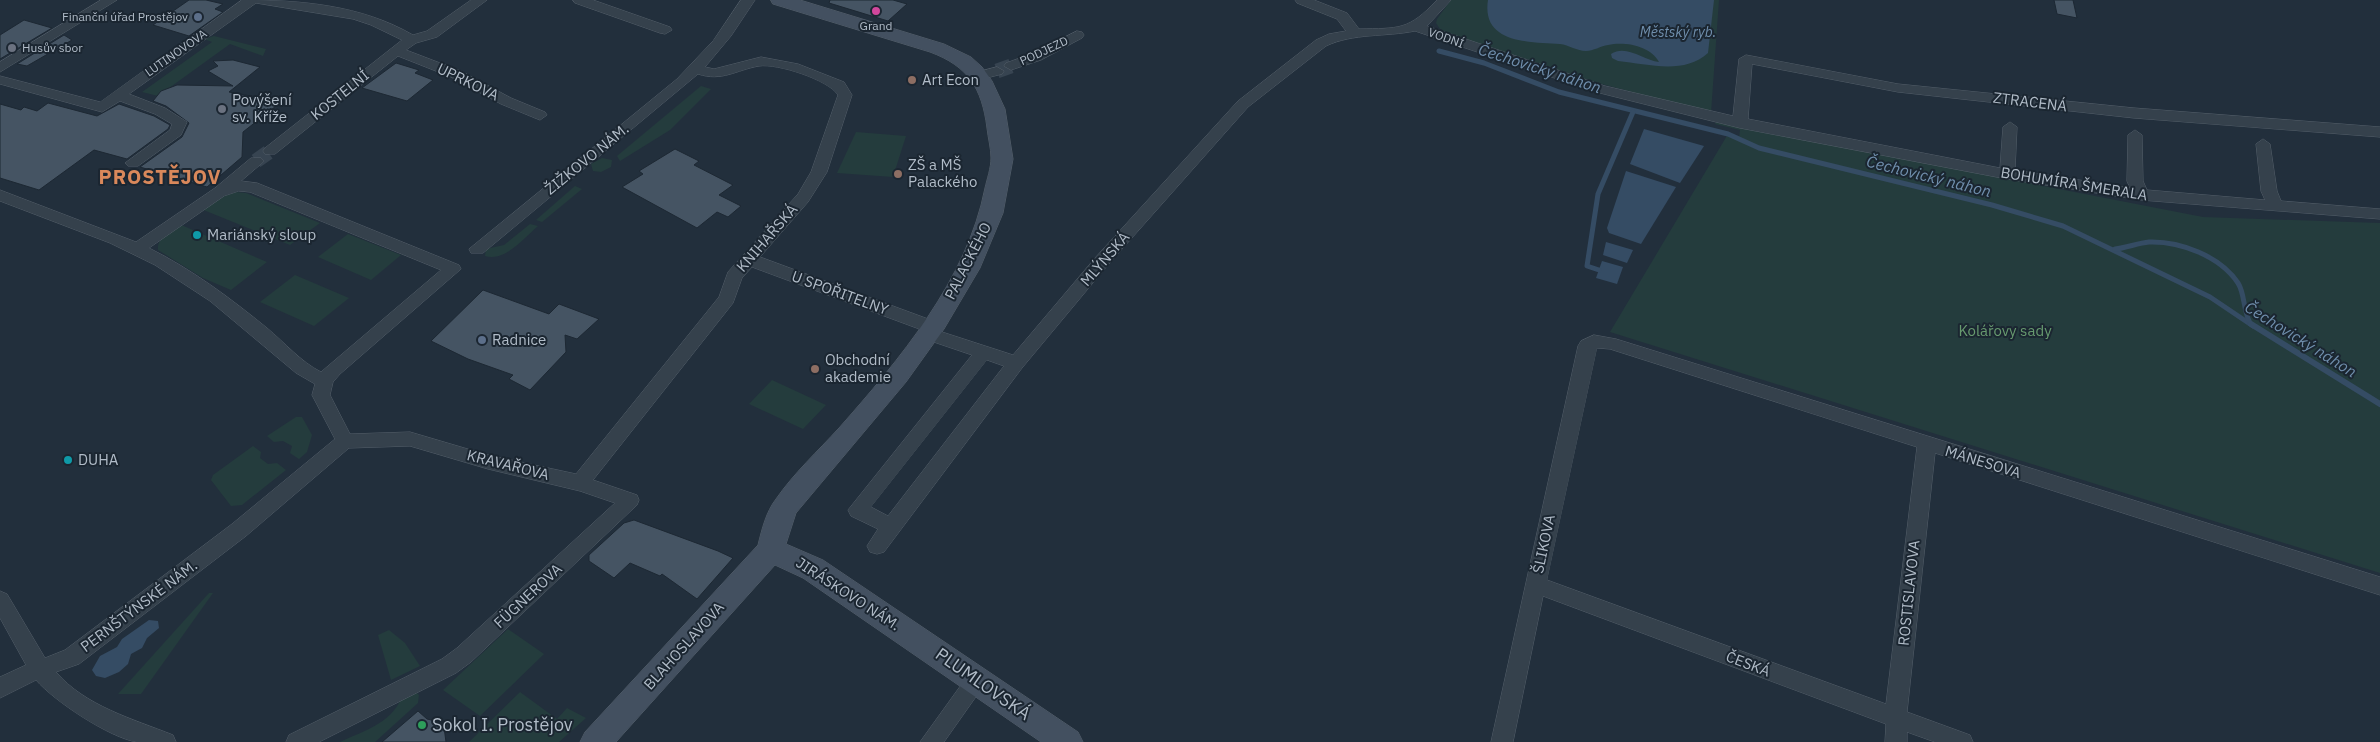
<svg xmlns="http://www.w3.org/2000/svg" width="2380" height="742" viewBox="0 0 2380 742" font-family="'IBM Plex Sans',sans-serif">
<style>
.green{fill:#243c3d}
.water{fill:#354c64}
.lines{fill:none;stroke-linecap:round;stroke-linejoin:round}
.stream-far1{stroke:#354c64;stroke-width:5}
.stream{stroke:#354c64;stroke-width:6}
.building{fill:#455463;stroke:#1d2833}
.minor-tunnel{stroke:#374451;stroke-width:15;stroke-dasharray:15 8;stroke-linecap:butt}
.minor-casing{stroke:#545f6a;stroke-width:1}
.secondary-casing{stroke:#545f6a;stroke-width:1}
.minor{fill:#35414c;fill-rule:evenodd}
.secondary{fill:#435060;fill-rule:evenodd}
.hotel-dot{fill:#d1479c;stroke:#1b2631;stroke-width:2}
.service-dot{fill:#5c6f8a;stroke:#1b2631;stroke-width:2}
.worship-dot{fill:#6b7280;stroke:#1b2631;stroke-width:2}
.education-dot{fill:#8d6e63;stroke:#1b2631;stroke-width:2}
.culture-dot{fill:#0f9aa8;stroke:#1b2631;stroke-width:2}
.leisure-dot{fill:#2e9e5b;stroke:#1b2631;stroke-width:2}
.labels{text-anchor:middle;stroke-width:4;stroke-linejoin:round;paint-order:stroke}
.far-poi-label{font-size:12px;fill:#b1bcc8;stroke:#1b2631;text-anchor:end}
.far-street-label{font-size:12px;fill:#b1bcc8;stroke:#1b2631}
.far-water-label{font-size:14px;font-style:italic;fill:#708fad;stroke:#1b2631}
.poi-label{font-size:15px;fill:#b1bcc8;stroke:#1b2631;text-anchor:start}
.street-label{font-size:15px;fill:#b1bcc8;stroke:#1b2631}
.park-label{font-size:15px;fill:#679a6f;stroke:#1b2631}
.water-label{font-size:16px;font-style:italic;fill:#708fad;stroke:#1b2631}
.near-street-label{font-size:18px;fill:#b1bcc8;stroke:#1b2631}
.near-poi-label{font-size:18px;fill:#b1bcc8;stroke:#1b2631;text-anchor:start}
.district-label{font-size:20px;font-weight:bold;letter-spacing:1px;fill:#d9885b;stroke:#1b2631}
</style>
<rect width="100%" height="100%" fill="#222f3c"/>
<!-- green -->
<g class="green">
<path d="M1451,0H1719L1711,113L1587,80L1446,33L1440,29L1436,23L1437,19Z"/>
<path d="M214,36L266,49L263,56L230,44L158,96L142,92L212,42L204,39Z"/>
<path d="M701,86L711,89L670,130L620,161L617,156Z"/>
<path d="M1716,122L2203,217L2380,223V573L1610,332L1728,134L1739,138L1740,130L1715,124Z"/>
<path d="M856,132L906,136L893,177L837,173Z"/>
<path d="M602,158L612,160L611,167L601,172L593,171L591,164Z"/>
<path d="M575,186L582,189L542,222L536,220Z"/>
<path d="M235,192L246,193L320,223L290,245L201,209L228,194Z"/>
<path d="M179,224L267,262L231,290L203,278L158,250C157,237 170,231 179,224Z"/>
<path d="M530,224L538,226C523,239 505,262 485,256L486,249L504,245Z"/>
<path d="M348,234L401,255L371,280L318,257Z"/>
<path d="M295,275L349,298L314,326L260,302Z"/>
<path d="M772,380L826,405L803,429L749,404Z"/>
<path d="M296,417H302L312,435L307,452L299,459L290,453L292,446L283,441L274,442L267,436Z"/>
<path d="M253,446L261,452L260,458L268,464L277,463L286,470L242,505L231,506L211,480L213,475Z"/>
<path d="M209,593H213L141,694H118Z"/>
<path d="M508,629L544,654L480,716L443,690Z"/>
<path d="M389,630L405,643L420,666L391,680L378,635Z"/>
<path d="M416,692L419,695L418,703L375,742H340C363,731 390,724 401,699Z"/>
<path d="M520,692L557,719L567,708L586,718L559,742H469Z"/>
</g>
<!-- water -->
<g class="water">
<path d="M1488,0H1714L1708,53C1684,75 1648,64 1618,61L1612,58L1611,54C1627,44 1644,61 1659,62C1651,46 1625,41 1608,45C1601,46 1593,51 1586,51C1577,51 1569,45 1560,44C1531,42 1481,44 1488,0Z"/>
<path d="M1644,129L1704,146L1680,183L1630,164Z"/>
<path d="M1626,171L1676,187L1641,244L1609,233L1607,228Z"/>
<path d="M1606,242L1633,250L1627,263L1603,255Z"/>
<path d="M1602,261L1623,267L1617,284L1596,278Z"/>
<path d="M149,620L158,621L159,628L147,638L142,648L131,654L128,664L119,672L105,678L96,676L92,670L100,656L117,647L122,639Z"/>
</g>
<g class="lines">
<!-- stream-far1 -->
<g class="stream-far1">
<path d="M1439,51L1484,63L1559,92L1728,134L1759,148L1992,205L2063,226L2210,297L2253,326"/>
<path d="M2115,249C2126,248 2138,243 2149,242C2180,241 2220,256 2238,283C2245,294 2243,310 2250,323"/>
<path d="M1599,270L1587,266L1598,194L1633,112"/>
</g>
<!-- stream -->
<path class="stream" d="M2251,324L2380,404"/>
</g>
<!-- building -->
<g class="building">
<path d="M189,0H206L223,4L215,9L223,12L189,36L153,25Z"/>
<path d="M830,0H893L907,4L888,21L829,3Z"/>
<path d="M2054,0H2073L2077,18L2057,14Z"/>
<path d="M24,20L52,28L0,59V35Z"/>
<path d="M64,35L72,40L27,66L17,64Z"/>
<path d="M233,60L260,67L229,92L262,98L276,106L243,132L242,157L207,187L140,167L182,137L189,123L166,106L153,101L161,91L177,85L233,86L208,71L218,66L213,61Z"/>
<path d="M396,63L419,70L415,73L433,80L407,101L362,88Z"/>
<path d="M48,103L97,116L119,104L154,116L170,125L168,129L127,159L94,150L39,190L0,178V104L21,110L24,107L37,111Z"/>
<path d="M675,149L699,161L694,165L733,185L719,195L741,206L728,217L717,212L697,228L622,187L643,174L639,171Z"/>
<path d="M483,290L549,314L559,304L599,319L577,339L565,335L566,352L530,390L509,379L513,375L468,359L431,341Z"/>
<path d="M634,520L718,551L733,558L697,599L662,574L660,576L630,563L614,578L589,561V555L624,523Z"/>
<path d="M418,711L427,719L440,722L444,727L446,742H382Z"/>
</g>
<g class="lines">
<!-- minor-tunnel -->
<g class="minor-tunnel">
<path d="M997,71L1011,66"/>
<path d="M256,161L270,151"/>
</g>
<!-- minor casing -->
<g class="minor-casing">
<g id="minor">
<path d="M101,0H117L0,72V62Z"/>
<path d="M242,0C301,0 361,5 413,35L427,31L471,0H487L437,37L416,43L406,50L461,71L511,98L545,112L547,115L540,120L535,118L501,104L451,77L398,56L275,154H265L263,151L265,148L402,40L371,25L353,19L256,3L129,94L165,108L187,122L181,135L138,166H128L125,163L170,130L172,124L155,114L120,101L102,112L0,84V76L100,102Z"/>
<path d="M573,0H593L670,27L672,30L665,34L660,33L575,3Z"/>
<path d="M741,0H755L731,36L705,67L714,69L761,57L798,64L844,82L852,95L827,172L808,202L760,257L939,323L941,327L939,331L1013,355L1095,258L1238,101L1316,40L1329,34L1346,31L1337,19L1297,3L1295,0H1314L1347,13L1359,29C1399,28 1408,31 1437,0H1451L1427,26L1605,86L1733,116L1739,59L1746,55L1898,84L2134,108L2380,127V137L2134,118L1898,92L1752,64L1748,119L2000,168L2003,127L2010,122L2017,127L2015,170L2130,188L2127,181L2128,135L2135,130L2142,135L2143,181L2147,190L2265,200L2261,191L2256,144L2263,139L2270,144L2277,191L2281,201L2380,209V219L2141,200L2007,179L1740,128L1596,92L1415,31C1386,37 1353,33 1326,46L1248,107L1107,266L1022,368L884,552L877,554L870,552L867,546L878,529L851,516L848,510L972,355L922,338L919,334L922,330L752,267L742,278L733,303L593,480L637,495L639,500L637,505L471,662L456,673L319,742H286L289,735L442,659L457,648L615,503L580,491L488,469L410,446L349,448L246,536L79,664L56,672C85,706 133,719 173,735L176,742C163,742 150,742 137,742C110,738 54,701 36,680L0,698V677L26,665L0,618V591L7,594L45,658L65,650L232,524L335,439L312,395L315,384L296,373L210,301L155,265L110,243L0,201V190L136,242L215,188L251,158H261L264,161L261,164L241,181L257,183L459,265L461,269L340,374L333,382L330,395L350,434L410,432L488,455L576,474L719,297L728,272L798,194L811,172L838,95C829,80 777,63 759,66C736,70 722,82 698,74L483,253H471L469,249L677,79L713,41ZM239,191L250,192L441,270L321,372C301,362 285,343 267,328C230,298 193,270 149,248L224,196ZM987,360L1004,366L888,516L871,507Z"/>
<path d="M1077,31L1082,32L1084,35L1082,38L1041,60L1011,70L1004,66L1006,63L1031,54Z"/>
<path d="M997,67L1004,71L1002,74L979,80L972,76L974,73Z"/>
<path d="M1594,335L1616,339L2380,577V595L1935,453L1907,712L1970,735L1973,742H1935L1907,732V742H1885L1886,724L1543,596L1513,742H1491L1578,346L1581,341ZM1597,348L1610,349L1917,447L1886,704L1547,580Z"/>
<path d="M976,671L983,674L987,681L944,742H920L969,674Z"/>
</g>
</g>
<!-- secondary casing -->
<g class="secondary-casing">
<path id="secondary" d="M771,0H800L944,44L971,57L982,67L992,81L1005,109L1013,159L1003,213L980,268L944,329L906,382L796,513L786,544L823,560L1078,732L1083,742H1041L803,578L775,565L616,742H580L585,732L758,545C762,529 766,512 776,499C794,473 818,451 839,428C899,360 967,280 985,188C987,179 991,168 991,158C991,148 988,138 987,128C982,88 968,66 930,52L773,4Z"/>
</g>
<!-- minor -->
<use href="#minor" class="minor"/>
<!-- secondary -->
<use href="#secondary" class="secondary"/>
</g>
<!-- markers -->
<circle class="hotel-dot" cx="876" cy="11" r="5"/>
<g class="service-dot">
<circle cx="198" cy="17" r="5"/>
<circle cx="482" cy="340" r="5"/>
</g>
<g class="worship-dot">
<circle cx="12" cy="48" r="5"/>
<circle cx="222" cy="109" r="5"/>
</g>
<g class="education-dot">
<circle cx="912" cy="80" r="5"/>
<circle cx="898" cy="174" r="5"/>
<circle cx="815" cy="369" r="5"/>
</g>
<g class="culture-dot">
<circle cx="197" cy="235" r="5"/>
<circle cx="68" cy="460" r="5"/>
</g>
<circle class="leisure-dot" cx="422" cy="725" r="5"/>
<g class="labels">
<!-- far-poi labels -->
<g class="far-poi-label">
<text x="188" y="21">Finanční úřad Prostějov</text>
<text x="876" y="30" text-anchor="middle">Grand</text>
<text x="22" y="52" text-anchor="start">Husův sbor</text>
</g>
<!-- far-street labels -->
<g class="far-street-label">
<text transform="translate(1446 38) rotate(20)" y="4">VODNÍ</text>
<text transform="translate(1044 51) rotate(-25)" y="4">PODJEZD</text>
<text transform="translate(176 53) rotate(-35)" y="4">LUTINOVOVA</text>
</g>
<!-- far-water labels -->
<g class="far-water-label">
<text x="1678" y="37">Městský ryb.</text>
</g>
<!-- poi labels -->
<g class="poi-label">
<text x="922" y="85">Art Econ</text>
<text x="232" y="105">Povýšení<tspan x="232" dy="17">sv. Kříže</tspan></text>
<text x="908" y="170">ZŠ a MŠ<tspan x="908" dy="17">Palackého</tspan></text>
<text x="207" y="240">Mariánský sloup</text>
<text x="492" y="345">Radnice</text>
<text x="825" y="365">Obchodní<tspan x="825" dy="17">akademie</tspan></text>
<text x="78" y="465">DUHA</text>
</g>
<!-- street labels -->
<g class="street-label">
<text transform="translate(468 82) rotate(26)" y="5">UPRKOVA</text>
<text transform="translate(340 95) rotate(-39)" y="5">KOSTELNÍ</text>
<text transform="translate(2030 102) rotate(7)" y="5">ZTRACENÁ</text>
<text transform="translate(587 159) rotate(-39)" y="5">ŽIŽKOVO NÁM.</text>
<text transform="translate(2074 184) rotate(9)" y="5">BOHUMÍRA ŠMERALA</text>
<text transform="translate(767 238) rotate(-49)" y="5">KNIHAŘSKÁ</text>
<text transform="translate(1105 259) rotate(-49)" y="5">MLÝNSKÁ</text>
<text transform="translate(968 261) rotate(-63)" y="5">PALACKÉHO</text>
<text transform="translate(840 293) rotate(20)" y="5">U SPOŘITELNY</text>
<text transform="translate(1983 462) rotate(17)" y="5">MÁNESOVA</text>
<text transform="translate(508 465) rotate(14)" y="5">KRAVAŘOVA</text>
<text transform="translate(1544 544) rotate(-78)" y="5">ŠLIKOVA</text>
<text transform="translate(1909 593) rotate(-84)" y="5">ROSTISLAVOVA</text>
<text transform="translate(848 594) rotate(33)" y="5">JIRÁSKOVO NÁM.</text>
<text transform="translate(528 596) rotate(-43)" y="5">FÜGNEROVA</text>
<text transform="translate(139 606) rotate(-37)" y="5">PERNŠTÝNSKÉ NÁM.</text>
<text transform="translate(684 646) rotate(-48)" y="5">BLAHOSLAVOVA</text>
<text transform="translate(1748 664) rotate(21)" y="5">ČESKÁ</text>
</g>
<!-- park labels -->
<g class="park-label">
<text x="2005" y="336">Kolářovy sady</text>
</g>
<!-- water labels -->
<g class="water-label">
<text transform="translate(1540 68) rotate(18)" y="6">Čechovický náhon</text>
<text transform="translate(1929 176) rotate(14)" y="6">Čechovický náhon</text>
<text transform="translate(2301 339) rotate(32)" y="6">Čechovický náhon</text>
</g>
<!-- near-street labels -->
<g class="near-street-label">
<text transform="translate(983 684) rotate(35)" y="6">PLUMLOVSKÁ</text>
</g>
<!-- near-poi labels -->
<g class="near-poi-label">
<text x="432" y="731">Sokol I. Prostějov</text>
</g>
<!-- district labels -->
<g class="district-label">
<text x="160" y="184">PROSTĚJOV</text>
</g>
</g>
</svg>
